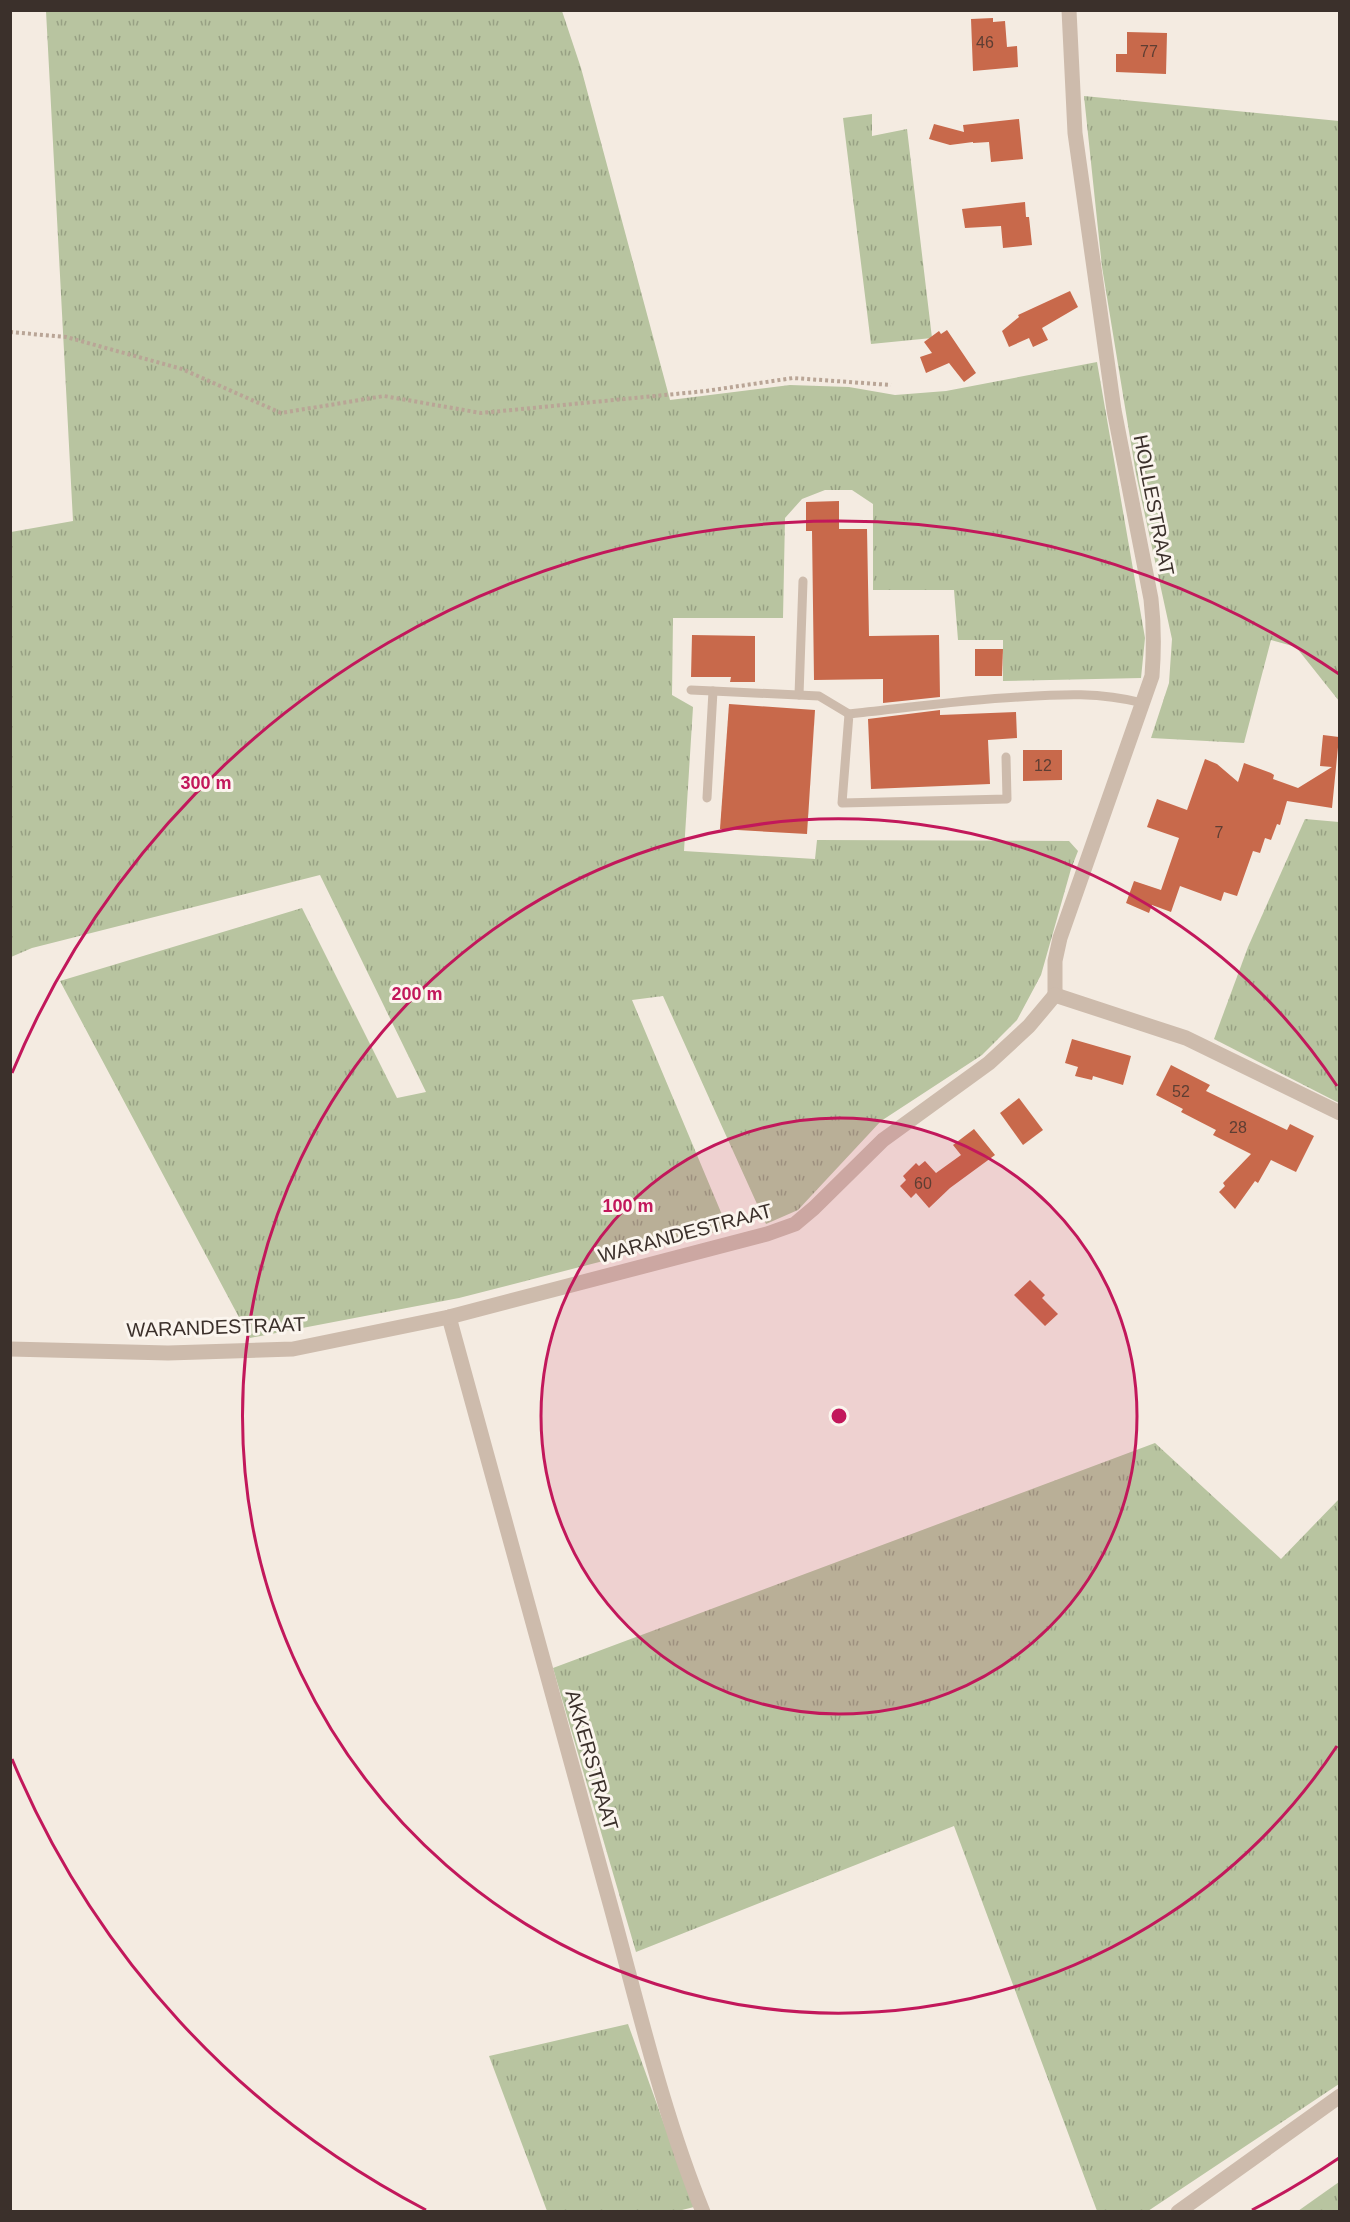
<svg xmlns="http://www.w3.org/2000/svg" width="1350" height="2222" viewBox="0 0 1350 2222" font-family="Arial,sans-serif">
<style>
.grass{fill:url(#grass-tufts)}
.building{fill:#c8694b}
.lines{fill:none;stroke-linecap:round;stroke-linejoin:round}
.path{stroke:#b9a596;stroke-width:4;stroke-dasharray:3 3;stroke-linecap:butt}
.service{stroke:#cdbbac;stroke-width:9}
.minor{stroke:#cdbbac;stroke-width:15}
.ring{fill:none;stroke:#c2185b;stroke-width:3}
.labels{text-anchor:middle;stroke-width:6;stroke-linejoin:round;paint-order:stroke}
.number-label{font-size:16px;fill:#5e3e33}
.street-label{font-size:20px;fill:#3b302b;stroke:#fbf5ee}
.centre{fill:#c2185b;stroke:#fbf5ee;stroke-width:3}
.ring-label{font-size:18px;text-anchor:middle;font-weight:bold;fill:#c2185b;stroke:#fbf5ee;stroke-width:6;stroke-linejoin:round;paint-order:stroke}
</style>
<defs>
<pattern id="grass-tufts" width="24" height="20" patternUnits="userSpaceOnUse" patternTransform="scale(1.5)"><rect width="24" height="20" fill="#b8c4a0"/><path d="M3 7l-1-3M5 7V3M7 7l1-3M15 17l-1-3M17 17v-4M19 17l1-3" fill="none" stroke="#97a083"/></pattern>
</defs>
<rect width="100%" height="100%" fill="#f4ebe1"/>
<!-- grass -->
<g class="grass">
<path d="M46,11H562L581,68L670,400L790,385L849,387L895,395L946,391L1097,362L1145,638L1141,678L1003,681V640H958L954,590H873V504L852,490H825L802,499L785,518L783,618H673L672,695L693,707L684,851L815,859L817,840L1069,841L1078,851L1071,869L1041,975L1017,1020L982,1055L881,1121L798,1210L766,1224L663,996L632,1000L728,1229L459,1298L250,1338L60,981L302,908L397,1098L426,1092L320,875L32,948L11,957V532L73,521Z"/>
<path d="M1084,96L1339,121V701L1296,647L1271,640L1244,743L1151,738L1169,683L1172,639L1136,474L1102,267Z"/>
<path d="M872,114V136L907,129L932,338L871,344L843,118Z"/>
<path d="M1305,819L1339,822V1103L1214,1039L1248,947Z"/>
<path d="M1155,1443L1281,1559L1339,1499V2084L1148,2211H1097L954,1826L636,1952L553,1668Z"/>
<path d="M628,2024L694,2207L674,2212L547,2211L489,2056Z"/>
<path d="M1339,2182V2211H1298Z"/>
</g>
<!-- building -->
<g class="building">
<path d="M993,18V22L1005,21L1007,47L1017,46L1018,67L973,71L971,19Z"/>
<path d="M1127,32L1167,33L1166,74L1116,72V54H1127Z"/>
<path d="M1019,119L1023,159L991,162L989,142L973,143V142L950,145L929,139L934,124L964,132L963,125Z"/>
<path d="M1025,202L1026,217H1029L1032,245L1003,248L1001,226L965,228L962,209Z"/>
<path d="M1070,291L1078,307L1042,328L1048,340L1033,347L1029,338L1009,347L1002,331L1019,317L1018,315Z"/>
<path d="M947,330L976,373L964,382L949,363L926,373L920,357L932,353L924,342L939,331L941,334Z"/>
<path d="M839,501V529H867L869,636L939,635L940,697L883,703V679L814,680L812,531H806V502Z"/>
<path d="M692,635L755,636V682H730L731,677H691Z"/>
<path d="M975,649H1003L1002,676H975Z"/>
<path d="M729,704L815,710L807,834L720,829Z"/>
<path d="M940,710V715L1016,712L1017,738L988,740L990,784L871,789L868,719Z"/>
<path d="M1323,735L1339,737L1332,808L1287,801L1280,825L1277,824L1271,840L1265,838L1260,853L1253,851L1237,896L1224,892L1221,901L1180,886L1171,912L1152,905L1149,913L1126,903L1134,881L1161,890L1179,838L1147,827L1157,799L1187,810L1205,759L1217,764L1238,782L1244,763L1271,773L1274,775L1273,779L1298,788L1332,767L1320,766Z"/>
<path d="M1023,750H1062V780L1023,781Z"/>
<path d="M1072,1039L1131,1056L1123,1085L1093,1076L1092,1080L1075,1076L1078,1067L1065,1063Z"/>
<path d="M1171,1065L1210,1085L1206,1091L1287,1130L1290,1124L1314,1136L1296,1172L1271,1160L1258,1183L1255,1181L1235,1209L1219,1192L1225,1186L1223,1183L1251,1154L1213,1135L1216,1130L1181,1112L1183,1109L1156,1095Z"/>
<path d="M1019,1098L1043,1130L1023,1145L1000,1113Z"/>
<path d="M974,1129L995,1155L950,1188L929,1208L916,1193L911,1198L900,1186L906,1180L903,1176L916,1163L919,1166L925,1161L936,1173L961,1155L953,1145Z"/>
<path d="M1030,1280L1045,1295L1042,1298L1058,1314L1045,1326L1014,1295Z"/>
</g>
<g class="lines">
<!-- path -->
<path class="path" d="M10,332L66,337L182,369L281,413L384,396L481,413L706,391L793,378L891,385"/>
<!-- service -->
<g class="service">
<path d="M691,690L713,691"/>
<path d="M799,695L803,581"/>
<path d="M1006,757L1007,799L842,803L849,714C905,708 962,700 1019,697C1063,694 1099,692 1143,703"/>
<path d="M707,798L713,691L819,696L849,714"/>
</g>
<!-- minor -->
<g class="minor">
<path d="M1055,995V961L1060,938L1152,676C1154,650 1154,625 1151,599L1114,410L1075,133L1069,10"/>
<path d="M1055,995L1186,1038L1340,1113"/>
<path d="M449,1317C501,1508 553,1699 606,1889C636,1996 661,2109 703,2212"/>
<path d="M10,1349L168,1353L293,1349L449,1317L767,1234L795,1224L814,1208L883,1140L989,1063L1029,1026L1055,995"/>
<path d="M1178,2212L1340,2096"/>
</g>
</g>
<!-- distance rings -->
<circle cx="839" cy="1416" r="298" fill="#c2185b" fill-opacity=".12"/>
<g class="ring">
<circle cx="839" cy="1416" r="298"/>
<path d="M1337 1746A597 597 0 1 1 1337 1086"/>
<path d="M1339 2158A895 895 0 0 1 1252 2210M426 2210A895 895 0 0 1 12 1759M12 1073A895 895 0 0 1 1339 674"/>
</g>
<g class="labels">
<!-- number labels -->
<g class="number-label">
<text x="985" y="48">46</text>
<text x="1149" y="57">77</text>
<text x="1043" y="771">12</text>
<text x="1219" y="838">7</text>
<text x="1181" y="1097">52</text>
<text x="1238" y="1133">28</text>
<text x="923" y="1189">60</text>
</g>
<!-- street labels -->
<g class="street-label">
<text transform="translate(1154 505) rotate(79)" y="7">HOLLESTRAAT</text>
<text transform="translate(685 1233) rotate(-15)" y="7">WARANDESTRAAT</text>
<text transform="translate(216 1327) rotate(-2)" y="7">WARANDESTRAAT</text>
<text transform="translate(592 1760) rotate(74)" y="7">AKKERSTRAAT</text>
</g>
</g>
<circle cx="839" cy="1416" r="9" class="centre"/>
<g class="ring-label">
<text x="206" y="789">300 m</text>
<text x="417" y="1000">200 m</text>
<text x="628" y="1212">100 m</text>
</g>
<!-- border -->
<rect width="1350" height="2222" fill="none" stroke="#3b302b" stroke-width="24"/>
</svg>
